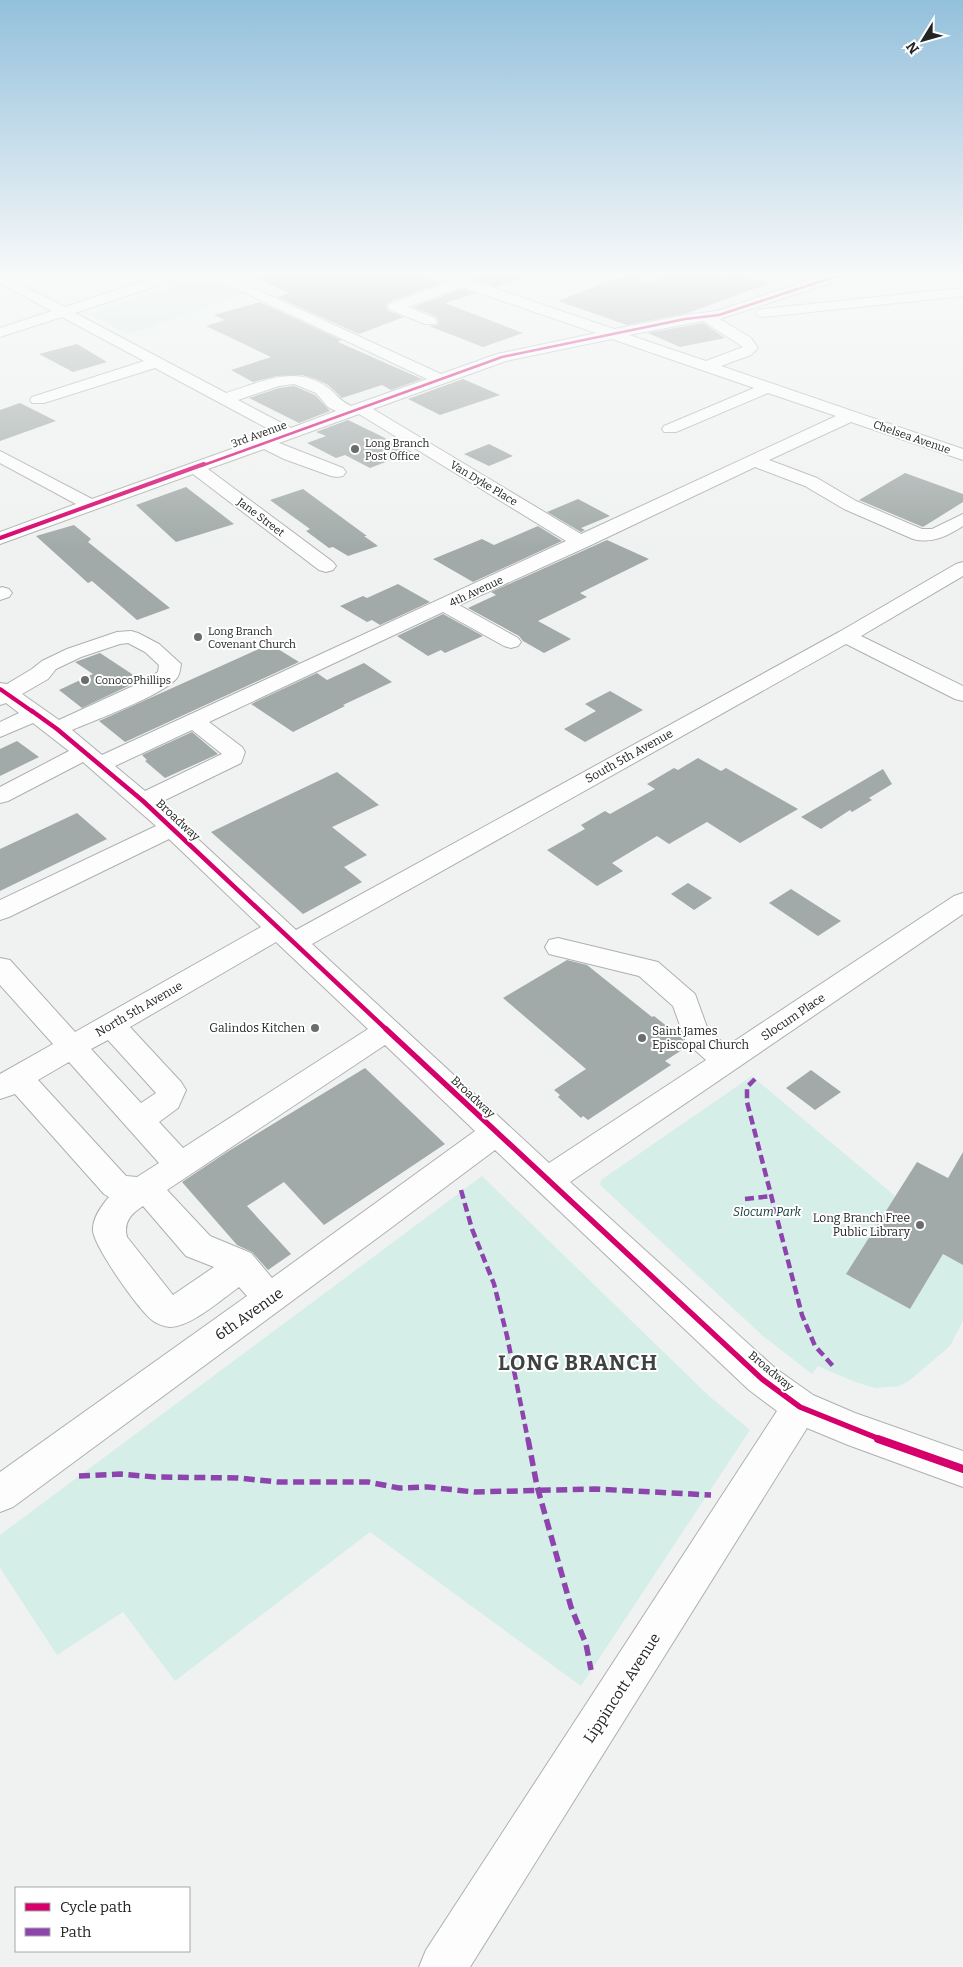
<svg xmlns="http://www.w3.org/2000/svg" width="963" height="1967" viewBox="0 0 963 1967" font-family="Bitter,serif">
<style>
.green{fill:#d6eee8}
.building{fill:#a1aaa8}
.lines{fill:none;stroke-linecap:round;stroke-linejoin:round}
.minor-casing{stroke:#aeb0b0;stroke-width:2}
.minor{fill:#fdfdfd;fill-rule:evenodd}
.quiet-far1{stroke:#8e44ad;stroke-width:4.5;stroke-dasharray:9 4.5;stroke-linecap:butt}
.quiet{stroke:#8e44ad;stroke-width:5.5;stroke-dasharray:11 5.5;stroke-linecap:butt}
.cycleway-far4-casing{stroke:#fff;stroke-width:4.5}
.cycleway-far3-casing{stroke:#fff;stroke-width:6}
.cycleway-far2-casing{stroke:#fff;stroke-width:8}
.cycleway-far1-casing{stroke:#fff;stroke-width:9}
.cycleway-casing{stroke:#fff;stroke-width:11}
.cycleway-far4{stroke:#d6006c;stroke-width:2.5}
.cycleway-far3{stroke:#d6006c;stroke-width:4}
.cycleway-far2{stroke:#d6006c;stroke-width:4.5}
.cycleway-far1{stroke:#d6006c;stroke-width:5.5}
.cycleway{stroke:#d6006c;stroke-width:8}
.poi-dot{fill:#6a6d6c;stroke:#fff;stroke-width:2}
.labels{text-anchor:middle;stroke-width:4;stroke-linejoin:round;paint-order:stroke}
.far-street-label{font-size:11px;fill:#232525;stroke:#fff}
.far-poi-label{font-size:11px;fill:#232525;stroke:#fff;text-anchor:start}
.street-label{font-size:12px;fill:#232525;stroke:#fff}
.poi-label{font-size:12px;fill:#232525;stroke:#fff;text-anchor:end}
.park-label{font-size:12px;font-style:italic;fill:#0b322b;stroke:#fff}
.near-street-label{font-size:15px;fill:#232525;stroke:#fff}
.near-district-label{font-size:21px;font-weight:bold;letter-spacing:1px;fill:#3e4241;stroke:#fff}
</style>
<rect width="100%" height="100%" fill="#eff2f1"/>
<!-- green -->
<g class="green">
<path d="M204,276L244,294L128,334L89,314Z"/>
<path d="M752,1076L895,1196L847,1274L910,1309L943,1254L963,1265V1321L950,1346L909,1381L899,1386L876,1388L855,1382L818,1366L812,1374L763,1336L600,1185L601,1180Z"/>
<path d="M482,1176L709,1396L750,1430L581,1686L370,1532L175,1681L123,1612L57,1655L0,1568V1535Z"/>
</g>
<!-- building -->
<g class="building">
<path d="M243,273H428L430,278L443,282L389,302L386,306L388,311L404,317L359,334L277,297L289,293Z"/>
<path d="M457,273H523L524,278L496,287Z"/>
<path d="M629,273H645L640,278L648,284L669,273H708L721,277L737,273L770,283L688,313L627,325L558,301Z"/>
<path d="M462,289L475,293L445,303L523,333L483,347L429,326L437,325L439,322L437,317L413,307Z"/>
<path d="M260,302L341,340L338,342L422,379L391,390L382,385L342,398L328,385L316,379L302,375L277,376L253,382L231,370L271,357L206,326L225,320L214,315Z"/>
<path d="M703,323L725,338L680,347L648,333Z"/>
<path d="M77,344L107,362L73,372L39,354Z"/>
<path d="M463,379L500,395L440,415L408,399Z"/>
<path d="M294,386L315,395L330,411L299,423L249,398L279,388Z"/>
<path d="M20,403L56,421L0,441V410Z"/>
<path d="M348,420L379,435L412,452L370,468L345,455L336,458L307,443L326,436L316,432Z"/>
<path d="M489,444L513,456L489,466L464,454Z"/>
<path d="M905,473L963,494V502L923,527L859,500Z"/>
<path d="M186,487L234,524L176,542L136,505Z"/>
<path d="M303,489L367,536H364L378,546L348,556L333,547L329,548L306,531L310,529L270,500Z"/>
<path d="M578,499L610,516L581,528L585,530L581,532L547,512Z"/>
<path d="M74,525L91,539L88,542L170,608L137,620L92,581L88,583L36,536Z"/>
<path d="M538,526L562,541L473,582L433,559L482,539L494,545Z"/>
<path d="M607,540L649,559L580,593L587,597L538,621L571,639L544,653L523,641L519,636L468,608L496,595L491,592Z"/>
<path d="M398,584L430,602L380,625L372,620L367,622L340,606L363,596L367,598Z"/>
<path d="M443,614L483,636L445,653L441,650L428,656L397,636Z"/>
<path d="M270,644L299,662L125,742L99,721Z"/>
<path d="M100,653L141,680L82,708L59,690L93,674L75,662Z"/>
<path d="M364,663L392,682L343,705L345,706L293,732L251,704L317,673L327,680Z"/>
<path d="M610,691L643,710L585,742L564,729L596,711L585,704Z"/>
<path d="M192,732L218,754L165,778L145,761L147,760L142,755Z"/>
<path d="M17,741L39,757L0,776V749Z"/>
<path d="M698,758L721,771L726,768L798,809L740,843L707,822L669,844L657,836L612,863L623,871L597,886L547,850L585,829L581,825L605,811L610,814L655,789L647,784L674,768L678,770Z"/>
<path d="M883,769L892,784L869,798L872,800L852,812L850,810L821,829L801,817Z"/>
<path d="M337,772L379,805L332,827L367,855L344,867L362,882L303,914L211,832Z"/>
<path d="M77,813L107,839L0,891V849Z"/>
<path d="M688,883L712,898L694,910L671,894Z"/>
<path d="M791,889L841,921L818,936L769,903Z"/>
<path d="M567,960L587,965L652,1017L654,1016L683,1039L688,1046L665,1061L671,1065L588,1120L583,1116L581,1118L558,1097L560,1095L554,1090L586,1069L503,998Z"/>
<path d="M365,1068L445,1144L324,1225L284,1182L247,1206L291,1254L268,1270L252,1252L237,1245L182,1182L227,1152Z"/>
<path d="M811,1070L841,1092L815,1110L786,1088Z"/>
<path d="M963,1152V1265L943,1254L910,1309L846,1274L917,1162L948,1178Z"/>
</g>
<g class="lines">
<!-- minor casing -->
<g class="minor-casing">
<g id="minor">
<path d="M167,273H188L187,276L75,313L226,393C259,383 295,364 327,387C337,394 337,399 351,406L427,379L203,273H221L441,374L497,354L596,333L462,287L408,307L435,318L437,321L435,324H425L390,310L388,307L390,304L449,282L431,276L430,273H450L614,329L685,315L717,311L831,273H852L851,276L720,319L751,338L758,348L751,355L721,366L963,449V460L851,422L769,460L817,478L856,501L922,529H932L963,514V526C947,536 933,544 913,539L844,509L805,486L755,467L589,546L459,605L518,638L521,642L518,646L511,648L504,646L443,612L209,722L242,747L245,752L241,763L159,803L296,930L839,632L956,564L963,562V576L861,636L963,686V701L955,699L846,644L312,944L549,1163L706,1060L686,1042L673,1006L639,976L549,954L545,947L549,940L558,938L658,962L695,994L708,1030L727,1046L954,896L963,893V914L570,1182L775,1368L813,1395L855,1413L963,1451V1487L848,1445L807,1428L470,1967H419L426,1950L777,1411L749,1390L495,1150L384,1233L13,1507L0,1512V1472L247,1296L239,1287C222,1299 191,1327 170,1327C165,1327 155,1323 152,1320C138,1309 95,1248 93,1231C92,1219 102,1205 109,1197L104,1194L15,1094L0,1099V1074L53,1044L0,985V958L10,960L75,1032L261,927L169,839L9,917L0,920V900L156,826L83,762L8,801L0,803V787L69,751L33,723L0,737V722L19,713L6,703L0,705V683L7,684L32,669L42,661L67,649L117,632L131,631L138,633L159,644L181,664C180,669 180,675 176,679C162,695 96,720 72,730L102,755L566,541L359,414L279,443L343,468L346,472L343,476L337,477L331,476L284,459L264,449L208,469L333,562L336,566L333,570L326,572L319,570L193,474L0,544V532L76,504L0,463V451L92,499L276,433L155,368L44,403H32L30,400L32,397L144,361L62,317L0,337V328L52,311L0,283V274L65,307ZM703,321L743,347L706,361L629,335ZM612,339L754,388L664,426L662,429L664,432H676L768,393L836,416L581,534L373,409L506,361ZM294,384L316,393L328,407L336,411L291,428L238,400L279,386ZM128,643L145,652L159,665L158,672L146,680L59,720L22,694L48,679L56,669L81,657L120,644ZM192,730L222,754L145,791L115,766ZM276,942L368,1029L183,1148L159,1122L178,1108L186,1090L181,1082L130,1027ZM108,1040L156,1093L141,1103L91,1049ZM385,1045L475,1131L272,1278L251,1253L210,1236L167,1190ZM69,1062L159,1163L137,1177L126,1176L38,1080ZM143,1206L186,1256L214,1267L173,1295L127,1237C123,1222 131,1214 143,1206Z"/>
<path d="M648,273H667L649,282L642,278Z"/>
<path d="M963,288V296L763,317L758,316L756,313L758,310L763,309Z"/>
<path d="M2,587L9,589L12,593L9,597L0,600V588Z"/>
</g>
</g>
<!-- minor -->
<use href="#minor" class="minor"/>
<!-- quiet-far1 -->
<g class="quiet-far1">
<path d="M755,1079L747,1087V1102L802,1315L815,1346L833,1366"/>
<path d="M461,1190L472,1229L494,1284L507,1336L528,1440"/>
<path d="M745,1199L772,1196"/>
</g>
<!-- quiet -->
<g class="quiet">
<path d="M528,1439L537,1486L571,1607L586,1644L591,1670"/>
<path d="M79,1476L120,1474L155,1477L238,1478L278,1482H368L399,1488L428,1487L474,1492L595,1489L711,1495"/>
</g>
<!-- cycleway-far4 casing -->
<g class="cycleway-far4-casing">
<path id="cycleway-far4" d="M201,466L502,357L685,319L719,315L846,273"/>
</g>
<!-- cycleway-far3 casing -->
<g class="cycleway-far3-casing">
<g id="cycleway-far3">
<path d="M0,538L204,464"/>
<path d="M0,689L33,712"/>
</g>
</g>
<!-- cycleway-far2 casing -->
<g class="cycleway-far2-casing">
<path id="cycleway-far2" d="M32,711L57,729L143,801L387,1030"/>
</g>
<!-- cycleway-far1 casing -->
<g class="cycleway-far1-casing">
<path id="cycleway-far1" d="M386,1029L762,1379L800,1407L882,1440"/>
</g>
<!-- cycleway casing -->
<g class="cycleway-casing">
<path id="cycleway" d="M878,1439L963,1469"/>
</g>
<!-- cycleway-far4 -->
<use href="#cycleway-far4" class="cycleway-far4"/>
<!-- cycleway-far3 -->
<use href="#cycleway-far3" class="cycleway-far3"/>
<!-- cycleway-far2 -->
<use href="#cycleway-far2" class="cycleway-far2"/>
<!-- cycleway-far1 -->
<use href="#cycleway-far1" class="cycleway-far1"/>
<!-- cycleway -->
<use href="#cycleway" class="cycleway"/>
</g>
<!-- sky -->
<linearGradient id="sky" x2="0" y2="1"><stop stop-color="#93c0dc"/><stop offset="0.5" stop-color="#f8f9f9"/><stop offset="1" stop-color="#f8f9f9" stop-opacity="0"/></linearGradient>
<rect width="963" height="549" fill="url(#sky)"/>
<!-- markers -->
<g class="poi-dot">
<circle cx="355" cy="449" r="5"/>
<circle cx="198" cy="637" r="5"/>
<circle cx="85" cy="680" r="5"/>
<circle cx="315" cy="1028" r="5"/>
<circle cx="642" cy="1038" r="5"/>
<circle cx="920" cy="1225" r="5"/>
</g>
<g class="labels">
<!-- far-street labels -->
<g class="far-street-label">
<text transform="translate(259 434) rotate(-20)" y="4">3rd Avenue</text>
<text transform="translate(912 437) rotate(19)" y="4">Chelsea Avenue</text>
<text transform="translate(484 483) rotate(31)" y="4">Van Dyke Place</text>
<text transform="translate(261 517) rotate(37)" y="4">Jane Street</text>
<text transform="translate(476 591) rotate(-25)" y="4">4th Avenue</text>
</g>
<!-- far-poi labels -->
<g class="far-poi-label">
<text x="365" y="447">Long Branch<tspan x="365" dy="13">Post Office</tspan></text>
<text x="208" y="635">Long Branch<tspan x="208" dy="13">Covenant Church</tspan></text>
<text x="95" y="684">ConocoPhillips</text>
</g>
<!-- street labels -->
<g class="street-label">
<text transform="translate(629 756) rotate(-29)" y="4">South 5th Avenue</text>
<text transform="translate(178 820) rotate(43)" y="4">Broadway</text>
<text transform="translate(139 1009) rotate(-30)" y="4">North 5th Avenue</text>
<text transform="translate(793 1017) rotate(-34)" y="4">Slocum Place</text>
<text transform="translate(473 1097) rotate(43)" y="4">Broadway</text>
<text transform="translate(771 1371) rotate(40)" y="4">Broadway</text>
</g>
<!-- poi labels -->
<g class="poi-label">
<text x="305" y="1032">Galindos Kitchen</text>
<text x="652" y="1035" text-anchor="start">Saint James<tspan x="652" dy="14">Episcopal Church</tspan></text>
<text x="910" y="1222">Long Branch Free<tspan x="910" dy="14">Public Library</tspan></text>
</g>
<!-- park labels -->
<g class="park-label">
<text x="767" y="1216">Slocum Park</text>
</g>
<!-- near-street labels -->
<g class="near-street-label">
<text transform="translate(249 1314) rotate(-35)" y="5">6th Avenue</text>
<text transform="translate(622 1688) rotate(-57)" y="5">Lippincott Avenue</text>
</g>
<!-- near-district labels -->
<g class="near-district-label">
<text x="578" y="1370">LONG BRANCH</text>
</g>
</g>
<!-- legend -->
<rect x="15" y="1887" width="175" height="65" fill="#ffffff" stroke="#a7a8a8"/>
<rect x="25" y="1903" width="25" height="8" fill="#d6006c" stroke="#a7a8a8"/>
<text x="60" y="1912" font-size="15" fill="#232525">Cycle path</text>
<rect x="25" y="1928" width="25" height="8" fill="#8e44ad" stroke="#a7a8a8"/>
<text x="60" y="1937" font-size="15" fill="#232525">Path</text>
<!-- north arrow -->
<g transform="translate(923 40) rotate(233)" stroke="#ffffff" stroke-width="4" paint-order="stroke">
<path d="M0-4L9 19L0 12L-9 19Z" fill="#232525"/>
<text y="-8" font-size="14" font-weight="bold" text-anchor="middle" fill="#232525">N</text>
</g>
</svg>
